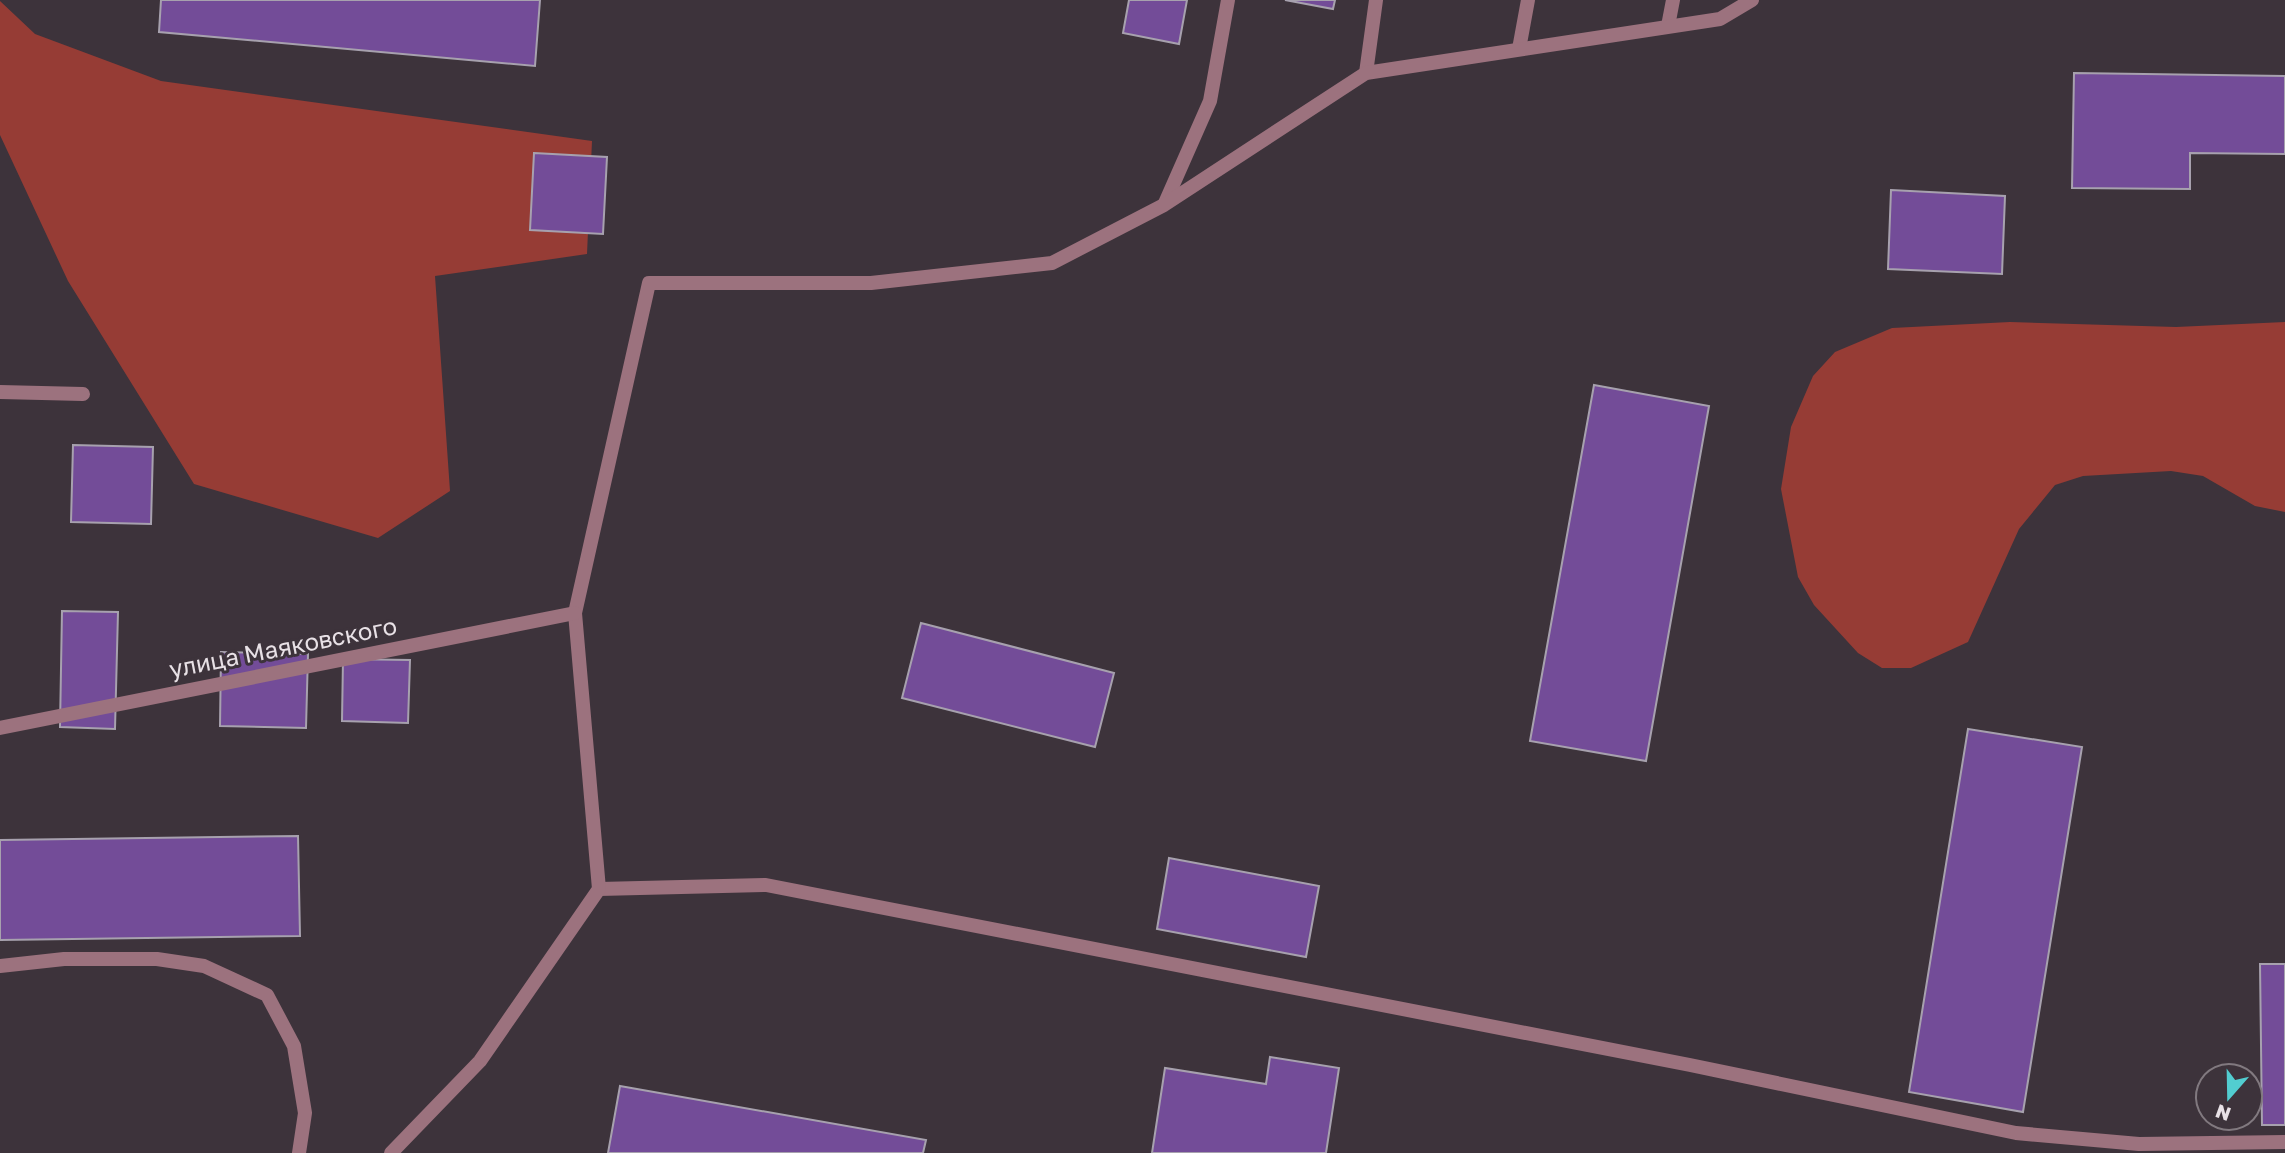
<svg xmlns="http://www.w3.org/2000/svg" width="2285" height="1153" viewBox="0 0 2285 1153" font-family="'Golos Text',sans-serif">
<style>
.forest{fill:#963c35}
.building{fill:#734c98;stroke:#a7a1ae;stroke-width:2}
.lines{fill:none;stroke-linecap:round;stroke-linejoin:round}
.lane{stroke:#9c727e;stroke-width:14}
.street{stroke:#9c727e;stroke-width:14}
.labels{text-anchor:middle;stroke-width:6;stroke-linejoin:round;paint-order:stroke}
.street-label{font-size:24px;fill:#e8e1e6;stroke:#3d333b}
</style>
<rect width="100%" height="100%" fill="#3d333b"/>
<!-- forest -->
<g class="forest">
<path d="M0,1L35,34L161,81L592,141L587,254L435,276L450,491L378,538L194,484L68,281L0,135Z"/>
<path d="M2010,322L2176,327L2285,322V512L2255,506L2203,476L2171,471L2083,476L2055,485L2019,529L1968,642L1911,668H1882L1858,653L1814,605L1798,577L1781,489L1791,427L1813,376L1835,352L1892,328Z"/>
</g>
<!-- building -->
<g class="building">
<path d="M161,0H540L535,66L159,32Z"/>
<path d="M1129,0H1187L1179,44L1123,33Z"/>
<path d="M1285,0H1335L1333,9Z"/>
<path d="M2074,73L2285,76V154L2190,153V189L2072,188Z"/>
<path d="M534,153L607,157L603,234L530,230Z"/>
<path d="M1891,190L2005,196L2002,274L1888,269Z"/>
<path d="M1594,385L1709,406L1646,761L1530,741Z"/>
<path d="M73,445L153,447L151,524L71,522Z"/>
<path d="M62,611L118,612L115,729L60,727Z"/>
<path d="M921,623L1114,673L1095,747L902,698Z"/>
<path d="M221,652L308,654L306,728L220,726Z"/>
<path d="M343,659L410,660L408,723L342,721Z"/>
<path d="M1968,729L2082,747L2023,1112L1909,1092Z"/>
<path d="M298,836L300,936L0,940V840Z"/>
<path d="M1169,858L1319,886L1306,957L1157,929Z"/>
<path d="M2260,964H2285V1125H2262Z"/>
<path d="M1270,1057L1339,1068L1326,1153H1152L1165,1068L1266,1084Z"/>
<path d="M620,1086L926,1140L923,1153H608Z"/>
</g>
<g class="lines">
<!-- lane -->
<g class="lane">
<path d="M1668,26L1673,0"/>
<path d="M1519,49L1528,0"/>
<path d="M1366,73L1376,0"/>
<path d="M1165,203L1210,101L1228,0"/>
<path d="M599,889L766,885L1690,1065L2016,1133L2139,1144L2285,1142"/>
<path d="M0,966L64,959H157L204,966L267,995L294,1046L305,1113L299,1153"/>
<path d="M391,1153L480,1061L599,889L575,613L649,283H871L1052,263L1164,205L1366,73L1720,19L1752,0"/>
</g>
<!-- street -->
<g class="street">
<path d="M0,392L83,394"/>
<path d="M0,728L575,613"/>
</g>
</g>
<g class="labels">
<!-- street labels -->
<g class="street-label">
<text transform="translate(283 648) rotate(-11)" y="8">улица Маяковского</text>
</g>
</g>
<!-- north arrow -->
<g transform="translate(2229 1097) rotate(200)"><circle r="33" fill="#3d333b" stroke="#81797f" stroke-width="2"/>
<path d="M0-5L12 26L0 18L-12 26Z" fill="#52cdd0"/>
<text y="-10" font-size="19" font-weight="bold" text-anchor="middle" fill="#e8e1e6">N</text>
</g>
</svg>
